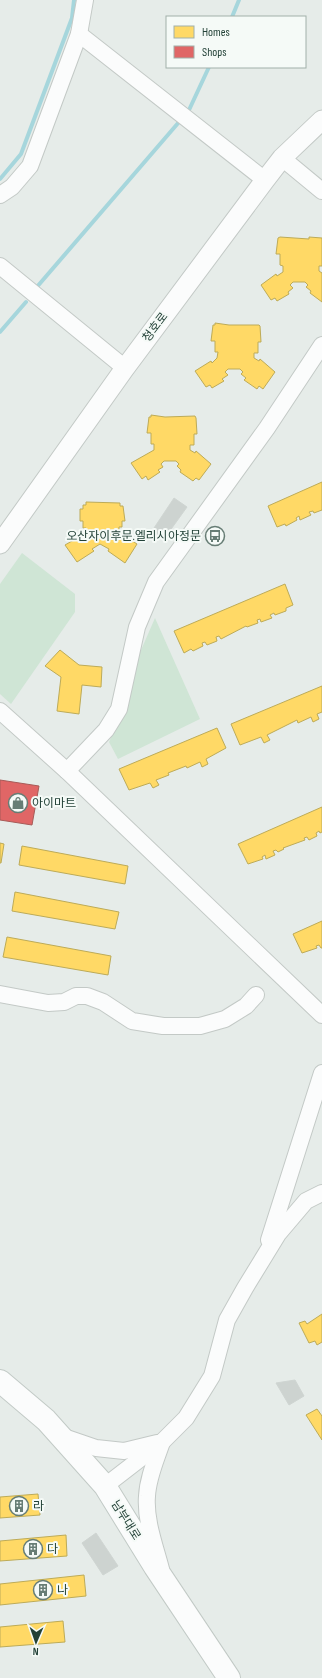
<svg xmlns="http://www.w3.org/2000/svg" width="322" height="1678" viewBox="0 0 322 1678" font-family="'Sofia Sans Condensed','Noto Sans KR',sans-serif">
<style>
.green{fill:#cfe5d5}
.homes{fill:#ffd966;stroke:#bdab58}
.shops{fill:#e06666;stroke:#a75b58}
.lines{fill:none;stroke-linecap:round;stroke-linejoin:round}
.stream{stroke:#a6d6dc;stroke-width:4}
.building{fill:#cdd3d0;stroke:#cfd5d2}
.minor-casing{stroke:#c3c9c6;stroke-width:18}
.tertiary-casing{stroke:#c3c9c6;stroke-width:21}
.secondary-casing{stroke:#c2cac6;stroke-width:24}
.minor{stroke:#fbfcfc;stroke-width:16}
.tertiary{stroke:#fbfcfc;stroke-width:19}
.secondary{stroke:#fbfcfc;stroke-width:22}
.labels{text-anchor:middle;stroke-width:4;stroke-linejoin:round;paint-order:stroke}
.street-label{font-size:12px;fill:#224137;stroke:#f5faf7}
.poi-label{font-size:12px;fill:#224137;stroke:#f5faf7;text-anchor:start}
</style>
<rect width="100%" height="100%" fill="#e6ece9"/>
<!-- green -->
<g class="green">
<path d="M22,553L75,594V612L11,704L0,694V584Z"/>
<path d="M155,618L200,719L118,759L109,742L128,702L138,657Z"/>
</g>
<!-- homes -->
<g class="homes">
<path d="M280,237L309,239V237L322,238V266H319V271L322,273V302L310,293L311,291L306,287L308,285L305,282H293L290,285L293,288L288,292L289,294L277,301L275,298L271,300L261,285L276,274L277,276L283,272V266L280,265V254H276L278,238Z"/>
<path d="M215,323L229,325H259L260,326L261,342H258V353H254V358L259,361L260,359L275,372L263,389L259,386L257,389L244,380L246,378L241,374L243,372L240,369H228L225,372L228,375L222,379L224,381L212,388L210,385L206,387L195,371L211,361L212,363L217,358L218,352H215V341H211L213,325H215Z"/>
<path d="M151,415L165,417L195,416L196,418L197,434H194V445H190V450L195,453L196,451L211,464L199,480L196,478L193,481L180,472L181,470L177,466L179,464L176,461H164L161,464L163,467L158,470L160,472L148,480L146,476L142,479L131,463L154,450V444H151V433H147L149,417H151Z"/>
<path d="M322,482V510L314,513L313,511L309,512L311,515L300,520L299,516L296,518L297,520L286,526L285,524L277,527L268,506Z"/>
<path d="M86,502L120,503V506H123L125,521H122V527H119V532L137,544L125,563L108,551L109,549L100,544L92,549L94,551L77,562L65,545L86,533V528H83V521H80V509H83V505H86Z"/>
<path d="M285,584L293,605L286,608V611L275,615L274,613L270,615L272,618L261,622L260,619L257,620L258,623L247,627L246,626L221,639L219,636L216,637L217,641L207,645L205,642L202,643L203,646L193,651L191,649L184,653L174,631Z"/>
<path d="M60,650L79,665L102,667L101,687L82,685L79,714L57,711L61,677L45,666Z"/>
<path d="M322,686V712L317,714L319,719L313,722L311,717L298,723L297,720L267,735L270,740L264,743L261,737L240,745L231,724Z"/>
<path d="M217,728L226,748L206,759L208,764L202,767L200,762L187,768L186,766L168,773L169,775L156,780L159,785L153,788L150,783L129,790L119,769Z"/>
<path d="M322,807V832L320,833L319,831L316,833L317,836L309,840L307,837L304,838L305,840L283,848L284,849L278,852L276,850L273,851L275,855L266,859L265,855L262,857L263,859L248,864L238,844Z"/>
<path d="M0,843L4,844L1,863H0Z"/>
<path d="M22,846L128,866L125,884L19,865Z"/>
<path d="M15,892L119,912L115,929L12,911Z"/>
<path d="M322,921V948H321L319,945L316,946L317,948L302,953L293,934Z"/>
<path d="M7,937L111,956L108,975L3,957Z"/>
<path d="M322,1314V1342L317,1345L315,1341L309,1343L299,1323L305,1321L307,1324Z"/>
<path d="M317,1409L322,1416V1440L306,1415Z"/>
<path d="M38,1494L40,1515L0,1518V1497Z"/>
<path d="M66,1535L67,1556L0,1561V1541Z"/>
<path d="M84,1575L86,1596L0,1605V1584Z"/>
<path d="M63,1621L65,1642L0,1647V1627Z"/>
</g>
<!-- shops -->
<path class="shops" d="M0,780L39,786L32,825L0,820Z"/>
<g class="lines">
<!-- stream -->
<g class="stream">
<path d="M232,17L239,0"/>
<path d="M189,110L209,67"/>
<path d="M0,179L21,154L72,18L74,0"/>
<path d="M36,288L179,122"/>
<path d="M0,332L26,302"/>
</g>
</g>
<!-- building -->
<g class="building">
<path d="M174,498L187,507L164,539L152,531Z"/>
<path d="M295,1380L304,1396L289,1405L276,1383Z"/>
<path d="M96,1533L118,1566L103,1575L82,1543Z"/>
</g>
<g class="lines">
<!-- minor casing -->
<g class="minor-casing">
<g id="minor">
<path d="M79,34L265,180"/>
<path d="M282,158L322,191"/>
<path d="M0,195L12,187L30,166L79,34L85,0"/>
<path d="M0,266L125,368"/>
<path d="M0,711L67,771L322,1015"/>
<path d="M67,771L106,730L119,709L137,627L156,582L267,428L322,345"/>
<path d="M0,994L48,1003L64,1002L76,996H87L103,1002L132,1021L163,1026H200L225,1019L246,1006L256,995"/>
<path d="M269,1240L322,1073"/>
<path d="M61,1436L96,1448L124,1451L157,1443"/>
<path d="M105,1486L162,1442L186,1418L212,1376L227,1320L245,1288L278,1234L306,1201L322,1193"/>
<path d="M161,1569C155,1546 145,1520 147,1496C148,1477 156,1460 162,1442"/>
</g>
</g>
<!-- tertiary casing -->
<g class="tertiary-casing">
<path id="tertiary" d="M0,544L125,368L265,180L282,158L322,120"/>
</g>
<!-- secondary casing -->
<g class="secondary-casing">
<path id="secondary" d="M0,1381L46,1420L105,1486L155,1567L229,1678"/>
</g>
<!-- minor -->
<use href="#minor" class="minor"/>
<!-- tertiary -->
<use href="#tertiary" class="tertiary"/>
<!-- secondary -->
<use href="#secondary" class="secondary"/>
</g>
<!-- icons -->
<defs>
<g id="bus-ring" transform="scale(1)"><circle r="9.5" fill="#f5faf7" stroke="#677d75" stroke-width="1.5"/><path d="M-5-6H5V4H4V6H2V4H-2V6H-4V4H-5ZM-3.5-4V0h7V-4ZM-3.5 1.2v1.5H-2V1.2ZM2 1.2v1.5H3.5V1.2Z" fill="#677d75"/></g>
<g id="shop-ring" transform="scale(1)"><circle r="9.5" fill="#f5faf7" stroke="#677d75" stroke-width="1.5"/><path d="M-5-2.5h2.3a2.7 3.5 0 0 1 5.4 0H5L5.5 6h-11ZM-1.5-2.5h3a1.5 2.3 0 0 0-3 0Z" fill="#677d75"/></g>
<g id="building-ring" transform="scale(1)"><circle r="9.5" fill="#f5faf7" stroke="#677d75" stroke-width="1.5"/><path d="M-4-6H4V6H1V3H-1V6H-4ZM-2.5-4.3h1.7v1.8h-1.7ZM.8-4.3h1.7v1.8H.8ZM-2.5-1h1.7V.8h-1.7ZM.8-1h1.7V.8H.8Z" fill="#677d75"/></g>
</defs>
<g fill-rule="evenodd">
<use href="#bus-ring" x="215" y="536"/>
<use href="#shop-ring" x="18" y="803"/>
<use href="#building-ring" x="19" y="1506"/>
<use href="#building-ring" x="33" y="1549"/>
<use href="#building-ring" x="43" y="1590"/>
</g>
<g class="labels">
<!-- street labels -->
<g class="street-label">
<text transform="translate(155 327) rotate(-53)" y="4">청호로</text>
<text transform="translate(126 1520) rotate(58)" y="4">남부대로</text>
</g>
<!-- poi labels -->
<g class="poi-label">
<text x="201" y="540" text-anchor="end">오산자이후문.엘리시아정문</text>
<text x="32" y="807">아이마트</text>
<text x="33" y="1510">라</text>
<text x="47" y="1553">다</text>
<text x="57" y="1594">나</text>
</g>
</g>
<!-- legend -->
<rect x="166" y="16" width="140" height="52" fill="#f5faf7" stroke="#a1b0aa"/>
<rect x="174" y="26" width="20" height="12" fill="#ffd966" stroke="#a1b0aa"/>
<text x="202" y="36" font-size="12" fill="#224137">Homes</text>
<rect x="174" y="46" width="20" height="12" fill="#e06666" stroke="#a1b0aa"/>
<text x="202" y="56" font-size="12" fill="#224137">Shops</text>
<!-- north arrow -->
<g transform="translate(36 1642) rotate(182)" stroke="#f5faf7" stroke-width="3" paint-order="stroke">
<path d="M0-3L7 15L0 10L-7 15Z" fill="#224137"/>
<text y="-6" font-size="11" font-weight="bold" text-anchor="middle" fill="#224137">N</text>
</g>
</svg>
